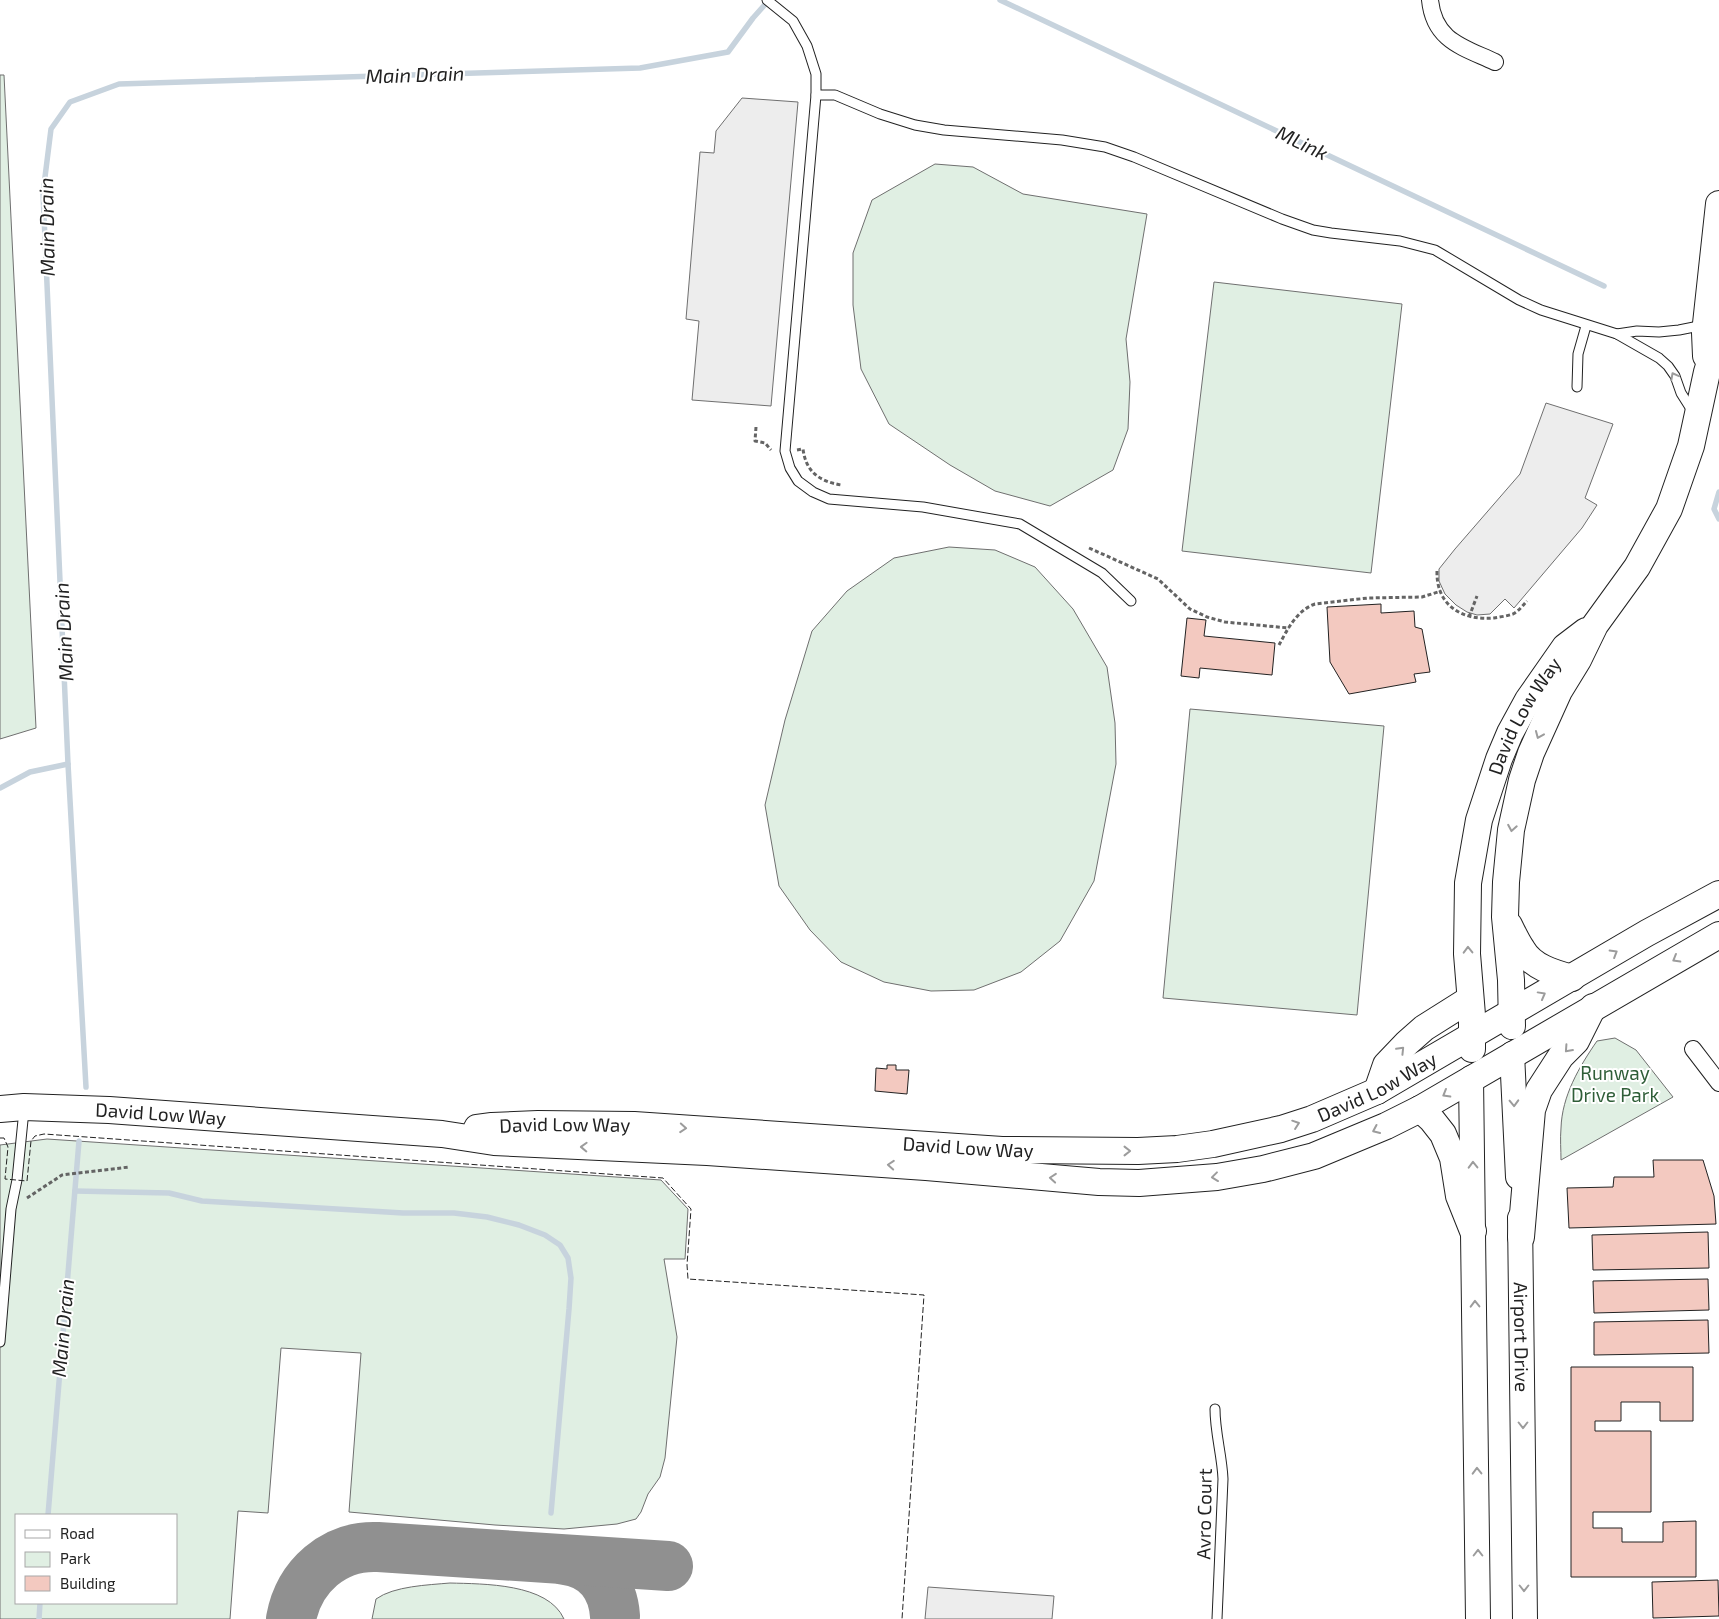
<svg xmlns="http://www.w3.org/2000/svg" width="1719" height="1619" viewBox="0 0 1719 1619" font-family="'Exo 2',sans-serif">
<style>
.green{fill:#e0efe3;stroke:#6f6f6f;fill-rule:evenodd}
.parking{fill:#ededed;stroke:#6f6f6f}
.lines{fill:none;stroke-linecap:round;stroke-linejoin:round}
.stream{stroke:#c7d3dd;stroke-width:5.5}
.taxiway{stroke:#909090;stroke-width:50}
.building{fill:#f3c9c0;stroke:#222}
.lane-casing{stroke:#222;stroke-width:11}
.street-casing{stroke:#222;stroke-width:18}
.secondary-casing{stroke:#222;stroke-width:26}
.primary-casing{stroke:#222;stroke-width:28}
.path{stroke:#646464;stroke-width:3;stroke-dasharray:4 2.5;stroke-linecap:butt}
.lane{stroke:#fff;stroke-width:9}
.street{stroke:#fff;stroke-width:16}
.secondary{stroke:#fff;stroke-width:24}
.primary{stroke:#fff;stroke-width:26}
.fence{stroke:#222;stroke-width:1;stroke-dasharray:6 2.5;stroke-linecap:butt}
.oneway{stroke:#9c9c9c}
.labels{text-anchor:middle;stroke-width:4;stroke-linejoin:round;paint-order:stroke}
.street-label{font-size:19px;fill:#222;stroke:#fff}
.park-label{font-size:19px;fill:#2f5e38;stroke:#fff}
.water-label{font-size:20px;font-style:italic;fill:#222;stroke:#fff}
</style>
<rect width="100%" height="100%" fill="#fff"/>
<!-- green -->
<g class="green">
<path d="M0,75H4L36,728L0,739Z"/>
<path d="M935,164L973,167L1023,194L1147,214L1126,339L1130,382L1128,429L1113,470L1050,506L995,491L950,465L889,424L861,369L853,305V253L872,200Z"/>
<path d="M1214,282L1402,304L1371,573L1182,551Z"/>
<path d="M949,547L995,550L1035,567L1073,609L1107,667L1115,723L1116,764L1094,881L1060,941L1021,972L974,990L931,991L884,982L841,962L810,930L779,886L765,805L785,720L812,631L847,591L894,558Z"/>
<path d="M1190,709L1384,726L1357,1015L1163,998Z"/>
<path d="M1615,1038L1636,1050L1673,1097L1561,1160C1561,1150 1560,1139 1561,1128C1562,1096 1579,1067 1597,1041Z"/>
<path d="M47,1139L661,1180L688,1209L685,1259H664L677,1337L665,1458L660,1477L648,1494L641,1512L636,1519L617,1524L564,1529L495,1525L349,1512L361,1353L281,1348L268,1513L238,1511L230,1619H0V1145ZM16,1515H176V1603H16Z"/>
<path d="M450,1583C483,1584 548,1583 564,1619H372L376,1599C394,1586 428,1585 450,1583Z"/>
</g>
<!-- parking -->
<g class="parking">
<path d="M742,98L798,102L771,406L692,400L699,321L686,319L700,152L714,153L716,131Z"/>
<path d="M1546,403L1613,424L1585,498L1597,505L1582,528L1514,608L1505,599L1490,614L1477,615L1467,612L1456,605L1445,594L1439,581V569L1455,549L1520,474Z"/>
<path d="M928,1587L1054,1596L1052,1619H925Z"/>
</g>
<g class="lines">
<!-- stream -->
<g class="stream">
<path d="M1000,0L1604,286"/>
<path d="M1719,492L1714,509L1719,519"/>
<path d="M0,788L30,772L68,764"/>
<path d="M86,1087L68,764L43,193L51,129L70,102L119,84L640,68L728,52L753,18L769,0"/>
<path d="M75,1191L169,1193L202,1201L403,1213H454L487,1217L519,1225L545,1235L560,1245L568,1258L571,1278L569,1309L551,1513"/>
<path d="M48,1515L79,1141"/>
<path d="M39,1619L40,1603"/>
</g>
<!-- taxiway -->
<g class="taxiway">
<path d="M565,1560C596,1564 613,1587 615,1616"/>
<path d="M291,1619C299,1576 334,1545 378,1547L668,1566"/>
</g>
</g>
<!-- building -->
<g class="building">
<path d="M1381,604V613L1414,611L1415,627L1422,629L1430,672L1414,674L1416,682L1349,694L1330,662L1327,607Z"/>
<path d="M1187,618L1206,620L1204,636L1275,643L1272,675L1200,668L1199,678L1181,676Z"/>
<path d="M887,1065H896V1070H909L907,1094L875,1091L876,1068L887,1069Z"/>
<path d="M1653,1160H1703L1714,1196L1716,1224L1569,1228L1567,1188L1613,1187L1614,1177H1654Z"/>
<path d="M1708,1232L1709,1268L1593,1270L1592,1235Z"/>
<path d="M1708,1279L1709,1310L1594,1313L1593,1281Z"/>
<path d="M1708,1320L1709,1353L1594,1355V1322Z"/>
<path d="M1571,1367H1693V1421H1660V1402H1621V1421H1595V1431H1651V1512H1593V1528H1622V1542H1663V1522L1696,1521V1577H1571Z"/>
<path d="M1718,1580L1719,1616L1653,1618L1652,1582Z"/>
</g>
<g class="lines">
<!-- lane casing -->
<g class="lane-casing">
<g id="lane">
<path d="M767,0L793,21L807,46L816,74V95L785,451L790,468L798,481L813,492L829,499L923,507L1020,524L1102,573L1131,601"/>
<path d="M816,95H835L880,114L915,125L944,130L1062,140L1105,147L1134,157L1282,219L1313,230L1331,233L1400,241L1435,250L1519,300L1541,310L1617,334L1659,358L1668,366L1675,376L1681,393L1693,412"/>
<path d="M1617,334L1637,331L1659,332L1679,330L1704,325"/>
<path d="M1577,387L1578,354L1586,326"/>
<path d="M0,1342L11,1209L17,1180L24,1110"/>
<path d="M1215,1409C1215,1433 1222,1455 1223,1479L1217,1619"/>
</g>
</g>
<!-- street casing -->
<g class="street-casing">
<g id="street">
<path d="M1430,0C1434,41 1463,47 1495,62"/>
<path d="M1693,1049L1719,1083"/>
</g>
</g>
<!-- secondary casing -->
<g class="secondary-casing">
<g id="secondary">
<path d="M1512,1054L1518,1177"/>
<path d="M1471,1078L1478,1619"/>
<path id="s1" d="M1520,1218L1525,1619"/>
</g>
</g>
<!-- primary casing -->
<g class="primary-casing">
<g id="primary">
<path d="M1706,356L1705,333L1719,204"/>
<path d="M1509,925C1513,933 1517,942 1522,949C1532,967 1554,973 1572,978"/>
<path d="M1512,1026L1511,980L1505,917L1506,882L1511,830L1522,780L1531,753L1559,691L1578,660L1595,625L1637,567L1669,509L1691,446L1707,372L1719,333"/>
<path id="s2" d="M1472,1049V1015L1467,954L1468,883L1479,820L1499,759L1510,733L1528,700L1565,647L1586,631"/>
<path d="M1377,1091L1386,1065L1407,1043L1424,1028L1470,999"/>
<path id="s3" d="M0,1109L24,1107L109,1110L442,1134L494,1142L707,1152L926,1167L1099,1182L1139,1183L1217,1177L1263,1169L1314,1156L1386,1126L1420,1109L1719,935"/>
<path d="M1420,1109L1432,1120L1443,1134L1453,1158L1459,1196L1473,1231"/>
<path id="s4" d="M477,1128L492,1126L538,1124L634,1125L1002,1150L1138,1151L1177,1149L1213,1144L1281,1129L1312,1119L1377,1091L1647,933L1719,894"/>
<path d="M1521,1237L1532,1110L1539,1090L1561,1056L1576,1041L1593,1007"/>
</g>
</g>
<!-- path -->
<g class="path">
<path d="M756,427L755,441L765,443L771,450"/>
<path d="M797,450L803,449C806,472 819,481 841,485"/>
<path d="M1089,548L1158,579L1190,609L1207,617L1225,622L1289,628"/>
<path d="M1437,571C1436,606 1463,621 1494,618C1500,617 1507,616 1513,614C1519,611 1523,605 1527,601"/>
<path d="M1469,617L1477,596"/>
<path d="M1279,645C1287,630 1297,610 1315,604L1368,598L1422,597L1441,591"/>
<path d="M27,1198L62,1175L129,1167"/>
</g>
<!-- lane -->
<use href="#lane" class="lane"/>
<!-- street -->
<use href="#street" class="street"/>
<!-- secondary -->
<use href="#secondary" class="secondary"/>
<!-- primary -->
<use href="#primary" class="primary"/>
<!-- fence -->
<path class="fence" d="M0,1138H4L8,1147L5,1179L27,1181L31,1141L35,1136L44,1134L663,1178L691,1209L687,1265L688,1279L924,1295L902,1619"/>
</g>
<!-- one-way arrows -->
<defs><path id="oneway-chevron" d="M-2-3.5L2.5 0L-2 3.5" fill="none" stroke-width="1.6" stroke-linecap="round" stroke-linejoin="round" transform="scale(1.25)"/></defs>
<g class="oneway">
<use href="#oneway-chevron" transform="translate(1674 376) rotate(-118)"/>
<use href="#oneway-chevron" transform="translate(1539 735) rotate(113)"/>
<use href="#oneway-chevron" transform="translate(1512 828) rotate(100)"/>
<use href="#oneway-chevron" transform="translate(1468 950) rotate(-91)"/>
<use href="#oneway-chevron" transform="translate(1614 953) rotate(-31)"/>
<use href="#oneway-chevron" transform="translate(1676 959) rotate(150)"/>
<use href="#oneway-chevron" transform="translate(1542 995) rotate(-29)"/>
<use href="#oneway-chevron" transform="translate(1568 1049) rotate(132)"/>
<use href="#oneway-chevron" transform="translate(1401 1050) rotate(-46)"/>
<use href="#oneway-chevron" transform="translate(1446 1094) rotate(150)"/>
<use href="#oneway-chevron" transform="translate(1514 1103) rotate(88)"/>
<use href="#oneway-chevron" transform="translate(1296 1124) rotate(-19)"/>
<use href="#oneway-chevron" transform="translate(683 1128) rotate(4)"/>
<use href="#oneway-chevron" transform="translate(1376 1130) rotate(156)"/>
<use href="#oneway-chevron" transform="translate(584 1147) rotate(-178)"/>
<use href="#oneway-chevron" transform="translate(1127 1151)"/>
<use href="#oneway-chevron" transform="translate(891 1165) rotate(-176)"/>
<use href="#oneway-chevron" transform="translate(1473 1165) rotate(-91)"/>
<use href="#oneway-chevron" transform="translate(1215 1177) rotate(173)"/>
<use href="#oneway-chevron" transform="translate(1053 1178) rotate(-175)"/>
<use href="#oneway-chevron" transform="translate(1475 1304) rotate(-91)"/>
<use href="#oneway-chevron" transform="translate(1523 1425) rotate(90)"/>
<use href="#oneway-chevron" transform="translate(1477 1471) rotate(-91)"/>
<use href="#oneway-chevron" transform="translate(1478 1553) rotate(-90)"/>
<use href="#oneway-chevron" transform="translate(1524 1588) rotate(90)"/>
</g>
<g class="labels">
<!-- street labels -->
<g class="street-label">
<text dy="7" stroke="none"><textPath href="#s2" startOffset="344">David Low Way</textPath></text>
<text dy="7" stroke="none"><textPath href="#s4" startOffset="912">David Low Way</textPath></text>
<text dy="7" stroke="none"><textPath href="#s3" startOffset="161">David Low Way</textPath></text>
<text dy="7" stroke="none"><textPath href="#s4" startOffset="88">David Low Way</textPath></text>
<text dy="7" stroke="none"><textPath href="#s4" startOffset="492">David Low Way</textPath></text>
<text dy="7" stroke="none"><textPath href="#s1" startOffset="119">Airport Drive</textPath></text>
<text transform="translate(1204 1514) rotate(-89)" y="7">Avro Court</text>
</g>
<!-- park labels -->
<g class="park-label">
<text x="1615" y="1080">Runway<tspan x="1615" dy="22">Drive Park</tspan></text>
</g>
<!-- water labels -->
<g class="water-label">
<text transform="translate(415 75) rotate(-2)" y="7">Main Drain</text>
<text transform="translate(1302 143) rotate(25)" y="7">MLink</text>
<text transform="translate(47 227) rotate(-91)" y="7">Main Drain</text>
<text transform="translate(64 632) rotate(-93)" y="7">Main Drain</text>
<text transform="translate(63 1328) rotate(-85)" y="7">Main Drain</text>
</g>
</g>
<!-- legend -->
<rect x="15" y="1514" width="162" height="90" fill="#ffffff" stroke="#a7a7a7"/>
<rect x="25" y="1530" width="25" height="8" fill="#ffffff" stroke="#a7a7a7"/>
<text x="60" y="1539" font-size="15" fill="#222222">Road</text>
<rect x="25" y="1552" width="25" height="15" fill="#e0efe3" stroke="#a7a7a7"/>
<text x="60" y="1564" font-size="15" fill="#222222">Park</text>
<rect x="25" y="1576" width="25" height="15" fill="#f3c9c0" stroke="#a7a7a7"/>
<text x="60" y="1589" font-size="15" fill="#222222">Building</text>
</svg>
